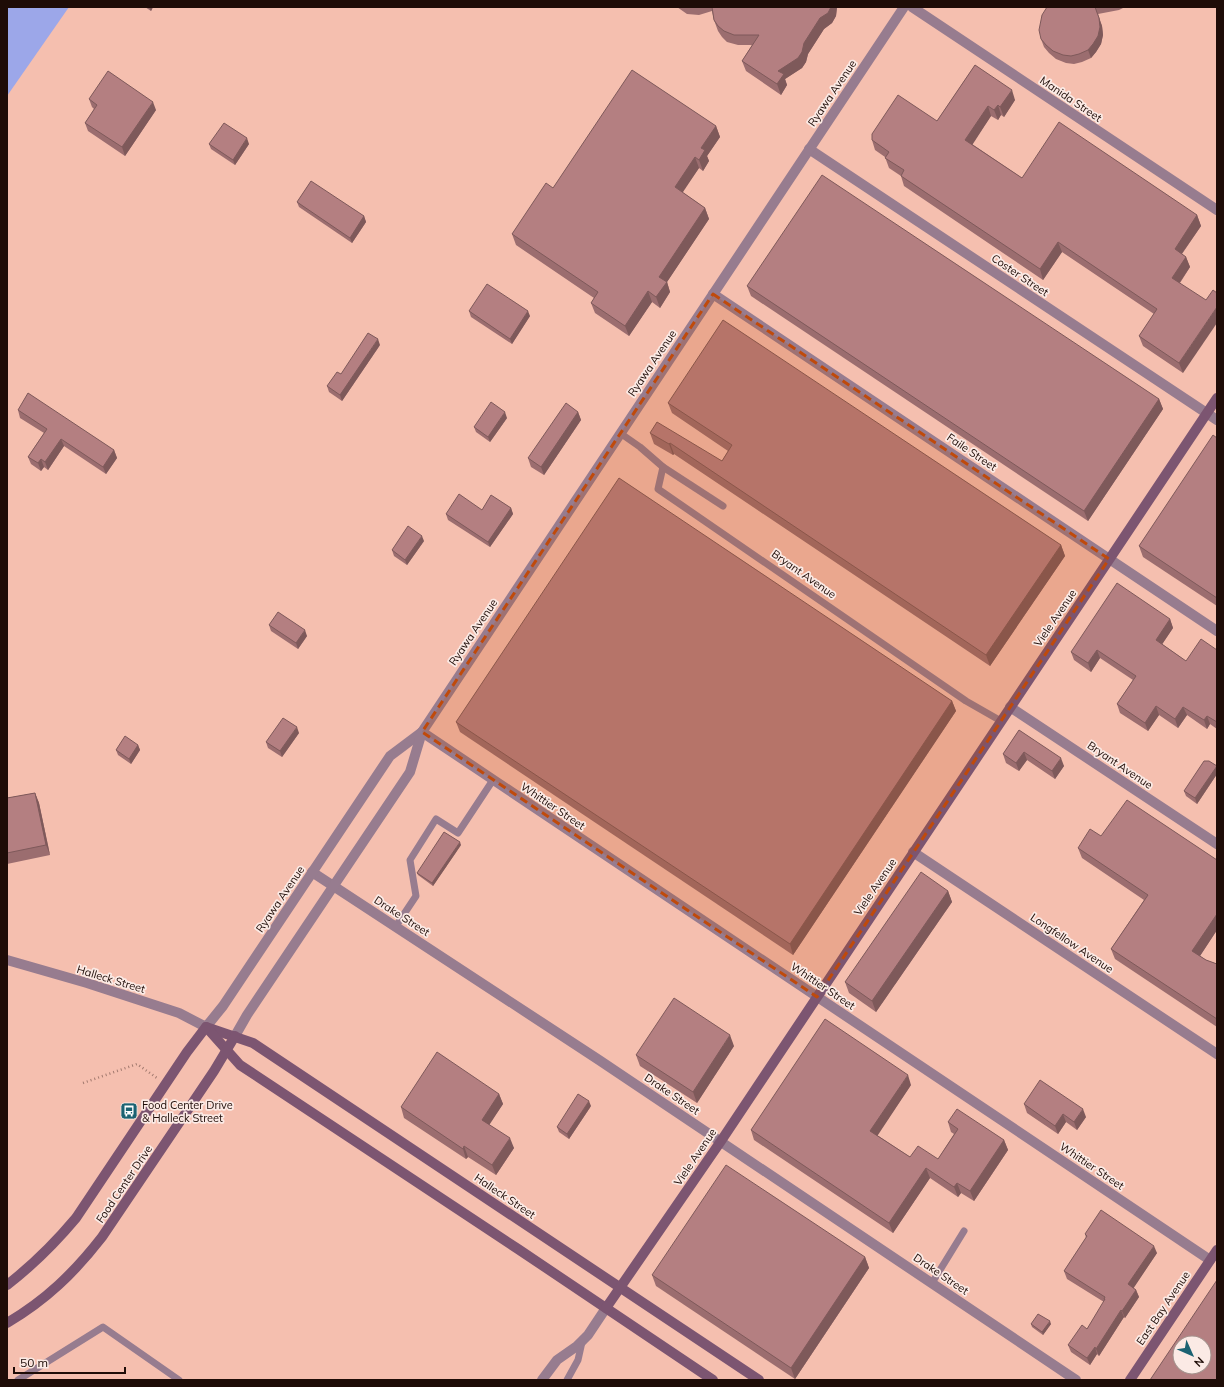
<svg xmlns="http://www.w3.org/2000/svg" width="1224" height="1387" viewBox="0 0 1224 1387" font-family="Mulish,sans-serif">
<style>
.water{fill:#9ca7e9}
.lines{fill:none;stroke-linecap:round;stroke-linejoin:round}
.path{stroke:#a1796e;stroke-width:2.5;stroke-dasharray:1 3;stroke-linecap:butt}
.lane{stroke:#977c8f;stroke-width:7}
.street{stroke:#977c8f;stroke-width:10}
.secondary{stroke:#7c5571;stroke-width:10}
.wall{fill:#9b6d6f}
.shaded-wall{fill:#7e595a}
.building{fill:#b47f81;stroke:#7e595a;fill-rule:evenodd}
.marked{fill:#c04a0b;fill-opacity:0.2;stroke:#c04a0b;stroke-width:3;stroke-dasharray:8 5;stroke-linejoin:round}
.labels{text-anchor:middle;stroke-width:3.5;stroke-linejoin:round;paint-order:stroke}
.street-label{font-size:11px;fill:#1e0c07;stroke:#fbeae5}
.poi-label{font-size:11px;fill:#1e0c07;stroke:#fbeae5;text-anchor:start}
</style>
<rect width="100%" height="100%" fill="#f5bfaf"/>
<!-- water -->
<path class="water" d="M7,7H69L7,96Z"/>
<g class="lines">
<!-- path -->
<path class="path" d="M83,1083L137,1064L157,1078"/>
<!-- lane -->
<g class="lane">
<path d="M620,433L640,447L663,467L658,489L966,701L1001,721"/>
<path d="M663,467L723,506"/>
<path d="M396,926L416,896L410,860L436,819L458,833L493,780"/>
<path d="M932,1283L964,1231"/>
<path d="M18,1380L103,1327L179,1380"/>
<path d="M567,1380L578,1360L582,1342"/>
</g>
<!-- street -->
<g class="street">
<path d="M912,7L1217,210"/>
<path d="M809,149L1217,420"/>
<path d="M713,294L1217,631"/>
<path d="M1010,707L1217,844"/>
<path d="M422,732L1210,1260"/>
<path d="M913,852L1217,1054"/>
<path d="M312,872L599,1060L1076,1380"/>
<path d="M7,960L87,983L179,1013L206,1027L223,1006L390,756L422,732"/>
<path d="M235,1036L247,1015L410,772L422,732L904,7"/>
<path d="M542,1380L557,1360L577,1346L588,1335L606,1308"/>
</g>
<!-- secondary -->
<g class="secondary">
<path d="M206,1027L253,1043L759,1380"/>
<path d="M207,1028L240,1065L518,1249L713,1380"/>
<path d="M7,1285C33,1265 55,1243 76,1218L187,1052L206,1027"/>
<path d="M606,1308L721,1141L1217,398"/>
<path d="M7,1323C46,1300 74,1273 102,1237L214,1071L235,1036"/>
<path d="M1130,1380L1217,1250"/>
</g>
</g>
<!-- wall -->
<g class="wall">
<path d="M145,7H153L151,11Z"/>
<path d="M677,7H837L836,16L832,23L824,29L808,54L806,62L802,68L785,79L787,85L781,95L746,71L742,61L752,45H738L727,42L722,37L718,31L714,20L712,11L699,15L687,14Z"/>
<path d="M1047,7H1125L1119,10L1098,14L1102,26L1103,35L1101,44L1096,52L1091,58L1082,62L1074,64L1066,63L1056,59L1049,53L1044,47L1041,39Z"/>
<path d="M975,65L1015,100L1004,117L1001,115L998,120L991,116L972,144L1022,178L1197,215L1201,226L1182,254L1186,257L1190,267L1180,283L1183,373L1143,346L1139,336L1154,314L1062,252L1043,280L904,186L901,176L889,168L885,157L875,150L872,140L937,121Z"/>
<path d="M89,99L156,110L125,156L88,131L85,123L94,109L92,107Z"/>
<path d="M716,126L720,137L707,156L709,161L703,171L699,168L682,192L705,208L709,219L667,282L670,292L660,308L652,302L629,336L595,313L591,303L594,298L516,245L512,234L553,188Z"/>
<path d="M209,144H249L235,165L211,149Z"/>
<path d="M297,202L364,216L366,222L352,243L299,207Z"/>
<path d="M747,286L1159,399L1163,409L1088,521L751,296Z"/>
<path d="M469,311L530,316L512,344L471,317Z"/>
<path d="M380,345L342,401L329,392L327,386Z"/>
<path d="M668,403L1061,545L1065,556L990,666L674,454L673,455L654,444L650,433L722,461L728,451L672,413Z"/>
<path d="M18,410L114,450L117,458L106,474L64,446L48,470L44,467L41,471L31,464L28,457L44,433L20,418Z"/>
<path d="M578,412L581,420L544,475L531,467L528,458Z"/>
<path d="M507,418L490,442L476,432L474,427Z"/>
<path d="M1217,438V606L1143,557L1139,546Z"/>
<path d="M511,508L513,514L490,547L448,520L446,514L482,510Z"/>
<path d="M424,541L407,565L394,556L392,550Z"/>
<path d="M1170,619L1173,628L1162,644L1186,661L1217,650V729L1210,724L1207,729L1187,715L1178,728L1159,715L1148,731L1120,713L1117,704L1133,680L1100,658L1091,672L1074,660L1071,652Z"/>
<path d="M269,625L307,636L298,649L271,631Z"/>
<path d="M952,701L956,711L793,955L460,732L456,722Z"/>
<path d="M1019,730L1064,766L1055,779L1027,760L1019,771L1006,763L1003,754Z"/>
<path d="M299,733L282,757L268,748L266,742Z"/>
<path d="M138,745L140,750L131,764L118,755L116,750Z"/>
<path d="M1217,766V774L1197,804L1186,796L1184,791Z"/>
<path d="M35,793L39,803L50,855L7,864V798Z"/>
<path d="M1101,836L1217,860V930L1200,956L1206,960L1217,964V1027L1115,959L1111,949L1144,900L1082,858L1078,848Z"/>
<path d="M461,845L433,886L418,875L417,873Z"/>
<path d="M948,891L952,902L876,1012L849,993L845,982Z"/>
<path d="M734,1046L697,1103L640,1066L636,1055Z"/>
<path d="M911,1085L877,1135L910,1157L938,1159L954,1134L951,1132L948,1122L1004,1140L1008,1150L974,1201L961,1193L958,1197L930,1178L893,1233L754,1140L751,1130Z"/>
<path d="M499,1094L503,1104L489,1124L514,1148L496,1175L468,1157L466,1159L404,1118L401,1107Z"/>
<path d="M1024,1104L1086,1117L1077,1130L1066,1122L1058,1134L1027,1113Z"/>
<path d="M591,1106L569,1139L559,1132L557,1127Z"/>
<path d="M1085,1234L1157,1253L1133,1288L1136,1290L1139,1297L1125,1318L1124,1317L1099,1356L1097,1354L1090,1365L1071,1352L1068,1345L1087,1329L1104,1302L1067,1279L1064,1271L1086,1238Z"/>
<path d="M865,1257L869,1268L795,1379L656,1286L652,1275Z"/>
<path d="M1031,1324H1051L1043,1335L1032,1327Z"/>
</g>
<!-- shaded-wall -->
<g class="shaded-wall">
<path d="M149,7H153L151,11Z"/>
<path d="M831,7H837L836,16L832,23L824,29L808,54L806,62L802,68L785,79L787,85L781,95L777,84L778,71L804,43L820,18Z"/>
<path d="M1099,18L1102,26L1103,35L1101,44L1096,52L1091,58L1088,50Z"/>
<path d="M1012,90L1015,100L1004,117L1000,107Z"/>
<path d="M153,102L156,110L125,156L122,147Z"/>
<path d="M998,105L1001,115L998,120L994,110Z"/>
<path d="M988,106L991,116L969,150L965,140Z"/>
<path d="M716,126L720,137L707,156L709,161L703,171L699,160L701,148Z"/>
<path d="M247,138L249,144L235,165L233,160Z"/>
<path d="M695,157L699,168L679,198L675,187Z"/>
<path d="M705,208L709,219L667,282L670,292L660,308L656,297L659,277Z"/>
<path d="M1197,215L1201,226L1178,259L1175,249Z"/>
<path d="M364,216L366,222L352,243L350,238Z"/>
<path d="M1058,242L1062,252L1043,280L1040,269Z"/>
<path d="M1186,257L1190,267L1176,288L1172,278Z"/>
<path d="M648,291L652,302L629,336L625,326Z"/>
<path d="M1217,307V323L1183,373L1179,363Z"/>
<path d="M528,311L530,316L512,344L510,339Z"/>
<path d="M378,339L380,345L342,401L340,395Z"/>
<path d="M1159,399L1163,409L1088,521L1084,511Z"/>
<path d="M505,412L507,418L490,442L488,437Z"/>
<path d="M578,412L581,420L544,475L541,467Z"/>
<path d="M61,439L64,446L48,470L45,462Z"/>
<path d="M670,443L674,454L673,455L669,444Z"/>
<path d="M114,450L117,458L106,474L103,467Z"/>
<path d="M41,459L44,467L41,471L38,463Z"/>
<path d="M511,508L513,514L490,547L488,542Z"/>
<path d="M422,536L424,541L407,565L405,560Z"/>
<path d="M1061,545L1065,556L990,666L986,655Z"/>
<path d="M1170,619L1173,628L1159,649L1156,640Z"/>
<path d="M305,630L307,636L298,649L296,643Z"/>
<path d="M1097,650L1100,658L1091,672L1088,663Z"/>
<path d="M952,701L956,711L793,955L790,944Z"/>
<path d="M1156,706L1159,715L1148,731L1145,723Z"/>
<path d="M1183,707L1187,715L1178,728L1175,719Z"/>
<path d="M1207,716L1210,724L1207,729L1204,720Z"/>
<path d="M297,727L299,733L282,757L280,751Z"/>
<path d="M138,745L140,750L131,764L129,759Z"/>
<path d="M1024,752L1027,760L1019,771L1016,763Z"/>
<path d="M1061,758L1064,766L1055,779L1052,771Z"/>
<path d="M1217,766V774L1197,804L1195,798Z"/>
<path d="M35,793L39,803L50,855L46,845Z"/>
<path d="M460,842L461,845L433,886L432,883Z"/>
<path d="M948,891L952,902L876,1012L872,1001Z"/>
<path d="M1217,914V930L1196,962L1192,951Z"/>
<path d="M730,1035L734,1046L697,1103L693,1092Z"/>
<path d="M908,1075L911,1085L874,1141L870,1131Z"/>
<path d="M499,1094L503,1104L486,1130L482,1120Z"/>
<path d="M589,1101L591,1106L569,1139L567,1134Z"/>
<path d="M1083,1109L1086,1117L1077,1130L1074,1122Z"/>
<path d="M1063,1114L1066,1122L1058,1134L1055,1126Z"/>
<path d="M510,1138L514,1148L496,1175L492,1165Z"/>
<path d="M1004,1140L1008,1150L974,1201L970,1191Z"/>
<path d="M464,1146L468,1157L466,1159L463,1149Z"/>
<path d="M926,1168L930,1178L893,1233L889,1223Z"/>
<path d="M957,1183L961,1193L958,1197L954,1187Z"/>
<path d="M1154,1246L1157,1253L1131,1292L1128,1284Z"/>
<path d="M865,1257L869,1268L795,1379L791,1368Z"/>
<path d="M1136,1290L1139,1297L1125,1318L1122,1311Z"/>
<path d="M1121,1310L1124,1317L1099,1356L1096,1349Z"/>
<path d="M1050,1321L1051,1324L1043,1335L1042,1332Z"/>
<path d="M1095,1347L1097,1354L1090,1365L1087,1358Z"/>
</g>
<!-- building -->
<g class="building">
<path d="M712,7H831L828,13L820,18L804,43L802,52L798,58L778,71L784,74L777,84L742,61L759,35H734L724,31L718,26L714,20Z"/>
<path d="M1047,7H1095L1099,18L1100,27L1098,36L1093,44L1088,50L1079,54L1071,56L1063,55L1053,51L1046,45L1041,39L1039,30L1042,15Z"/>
<path d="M975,65L1012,90L1000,107L998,105L994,110L988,106L965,140L1022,178L1059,122L1197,215L1175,249L1186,257L1172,278L1206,300L1213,290L1217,293V307L1179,363L1139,336L1157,309L1058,242L1040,269L901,176L904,170L885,158L889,152L872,140V134L898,95L937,121Z"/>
<path d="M632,70L716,126L701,148L705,150L699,160L695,157L675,187L705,208L659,277L667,282L656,297L648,291L625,326L591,303L598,292L512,234L546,183L553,188Z"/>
<path d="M108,71L153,102L122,147L85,123L97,105L89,99Z"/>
<path d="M224,123L247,138L233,160L209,144Z"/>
<path d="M822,175L1159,399L1084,511L747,286Z"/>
<path d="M311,181L364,216L350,238L297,202Z"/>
<path d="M487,284L528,311L510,339L469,311Z"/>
<path d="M723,320L1061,545L986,655L670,443L669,444L650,433L657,422L722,461L732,445L668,403Z"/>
<path d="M368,333L378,339L340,395L327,386L337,372L341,374Z"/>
<path d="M28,393L114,450L103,467L61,439L45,462L41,459L38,463L28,457L47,429L18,410Z"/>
<path d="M491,402L505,412L488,437L474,427Z"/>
<path d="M566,403L578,412L541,467L528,458Z"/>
<path d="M1213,435L1217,438V598L1139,546Z"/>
<path d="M619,478L952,701L790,944L456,722Z"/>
<path d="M459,494L482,510L491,495L511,508L488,542L446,514Z"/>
<path d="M408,526L422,536L405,560L392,550Z"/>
<path d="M1117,583L1170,619L1156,640L1186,661L1201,639L1217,650V722L1207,716L1204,720L1183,707L1175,719L1156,706L1145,723L1117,704L1136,676L1097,650L1088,663L1071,652Z"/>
<path d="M278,612L305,630L296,643L269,625Z"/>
<path d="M283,718L297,727L280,751L266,742Z"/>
<path d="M1019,730L1061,758L1052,771L1024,752L1016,763L1003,754Z"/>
<path d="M125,736L138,745L129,759L116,750Z"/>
<path d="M1204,761H1209L1217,766L1195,798L1184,791Z"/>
<path d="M35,793L46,845L7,853V798Z"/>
<path d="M1127,800L1217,860V914L1192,951L1206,960L1217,964V1019L1111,949L1148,895L1078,848L1090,829L1101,836Z"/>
<path d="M444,832L460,842L432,883L417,873Z"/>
<path d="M921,872L948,891L872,1001L845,982Z"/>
<path d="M674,998L730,1035L693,1092L636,1055Z"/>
<path d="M825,1019L908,1075L870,1131L910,1157L918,1146L938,1159L958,1129L948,1122L957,1109L1004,1140L970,1191L957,1183L954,1187L926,1168L889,1223L751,1130Z"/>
<path d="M437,1052L499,1094L482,1120L510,1138L492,1165L464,1146L463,1149L401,1107Z"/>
<path d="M1040,1080L1083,1109L1074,1122L1063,1114L1055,1126L1024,1104Z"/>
<path d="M578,1094L589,1101L567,1134L557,1127Z"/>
<path d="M726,1165L865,1257L791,1368L652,1275Z"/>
<path d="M1101,1210L1154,1246L1128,1284L1136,1290L1122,1311L1121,1310L1096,1349L1095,1347L1087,1358L1068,1345L1082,1325L1087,1329L1105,1299H1104L1105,1297L1064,1271L1087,1236L1085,1234Z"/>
<path d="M1217,1280V1380H1150ZM1180,1343H1204V1367H1180Z"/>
<path d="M1038,1314L1050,1321L1042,1332L1031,1324Z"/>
</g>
<!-- marked area -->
<path class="marked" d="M713,294L1109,559L817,997L422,732Z"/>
<!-- icons -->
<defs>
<g id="bus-square" transform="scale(0.9)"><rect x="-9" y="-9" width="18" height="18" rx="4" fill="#1b6272" stroke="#fbeae5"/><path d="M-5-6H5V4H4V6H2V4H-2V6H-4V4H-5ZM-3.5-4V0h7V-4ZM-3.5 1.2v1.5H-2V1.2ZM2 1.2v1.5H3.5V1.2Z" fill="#fff"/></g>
</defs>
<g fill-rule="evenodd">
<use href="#bus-square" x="129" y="1111"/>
</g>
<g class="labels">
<!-- street labels -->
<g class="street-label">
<text transform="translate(832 93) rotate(-56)" y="4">Ryawa Avenue</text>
<text transform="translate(1071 99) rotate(34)" y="4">Manida Street</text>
<text transform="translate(1020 275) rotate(34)" y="4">Coster Street</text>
<text transform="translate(652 363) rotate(-56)" y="4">Ryawa Avenue</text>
<text transform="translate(972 452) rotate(34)" y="4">Faile Street</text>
<text transform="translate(804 574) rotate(35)" y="4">Bryant Avenue</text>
<text transform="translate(1055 618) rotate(-56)" y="4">Viele Avenue</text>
<text transform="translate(473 632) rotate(-56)" y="4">Ryawa Avenue</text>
<text transform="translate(1120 765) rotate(34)" y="4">Bryant Avenue</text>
<text transform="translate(553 806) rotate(34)" y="4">Whittier Street</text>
<text transform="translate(875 887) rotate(-56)" y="4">Viele Avenue</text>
<text transform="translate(280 899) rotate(-56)" y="4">Ryawa Avenue</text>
<text transform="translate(402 916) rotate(33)" y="4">Drake Street</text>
<text transform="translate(1072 943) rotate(34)" y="4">Longfellow Avenue</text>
<text transform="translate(111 979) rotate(17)" y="4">Halleck Street</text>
<text transform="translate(823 986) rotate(34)" y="4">Whittier Street</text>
<text transform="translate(672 1094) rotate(34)" y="4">Drake Street</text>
<text transform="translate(695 1157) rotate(-56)" y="4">Viele Avenue</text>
<text transform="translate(1092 1166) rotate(34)" y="4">Whittier Street</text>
<text transform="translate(124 1184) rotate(-56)" y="4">Food Center Drive</text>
<text transform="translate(505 1196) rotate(34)" y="4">Halleck Street</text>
<text transform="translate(941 1274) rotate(34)" y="4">Drake Street</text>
<text transform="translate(1163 1308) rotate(-56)" y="4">East Bay Avenue</text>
</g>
<!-- poi labels -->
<g class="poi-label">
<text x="142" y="1109">Food Center Drive<tspan x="142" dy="13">&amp; Halleck Street</tspan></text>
</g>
</g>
<!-- border -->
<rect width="1224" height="1387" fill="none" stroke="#1e0c07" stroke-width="16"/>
<!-- north arrow -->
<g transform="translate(1192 1355) rotate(135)"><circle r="19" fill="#fbeae5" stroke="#a3918c"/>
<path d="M0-3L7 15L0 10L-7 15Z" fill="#1b6272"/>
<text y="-6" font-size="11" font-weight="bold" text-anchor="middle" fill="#1e0c07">N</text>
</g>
<!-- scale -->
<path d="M14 1367v6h111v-6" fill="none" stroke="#1e0c07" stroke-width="2"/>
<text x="20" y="1367" font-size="12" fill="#1e0c07" stroke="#fbeae5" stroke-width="3" paint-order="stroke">50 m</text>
</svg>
